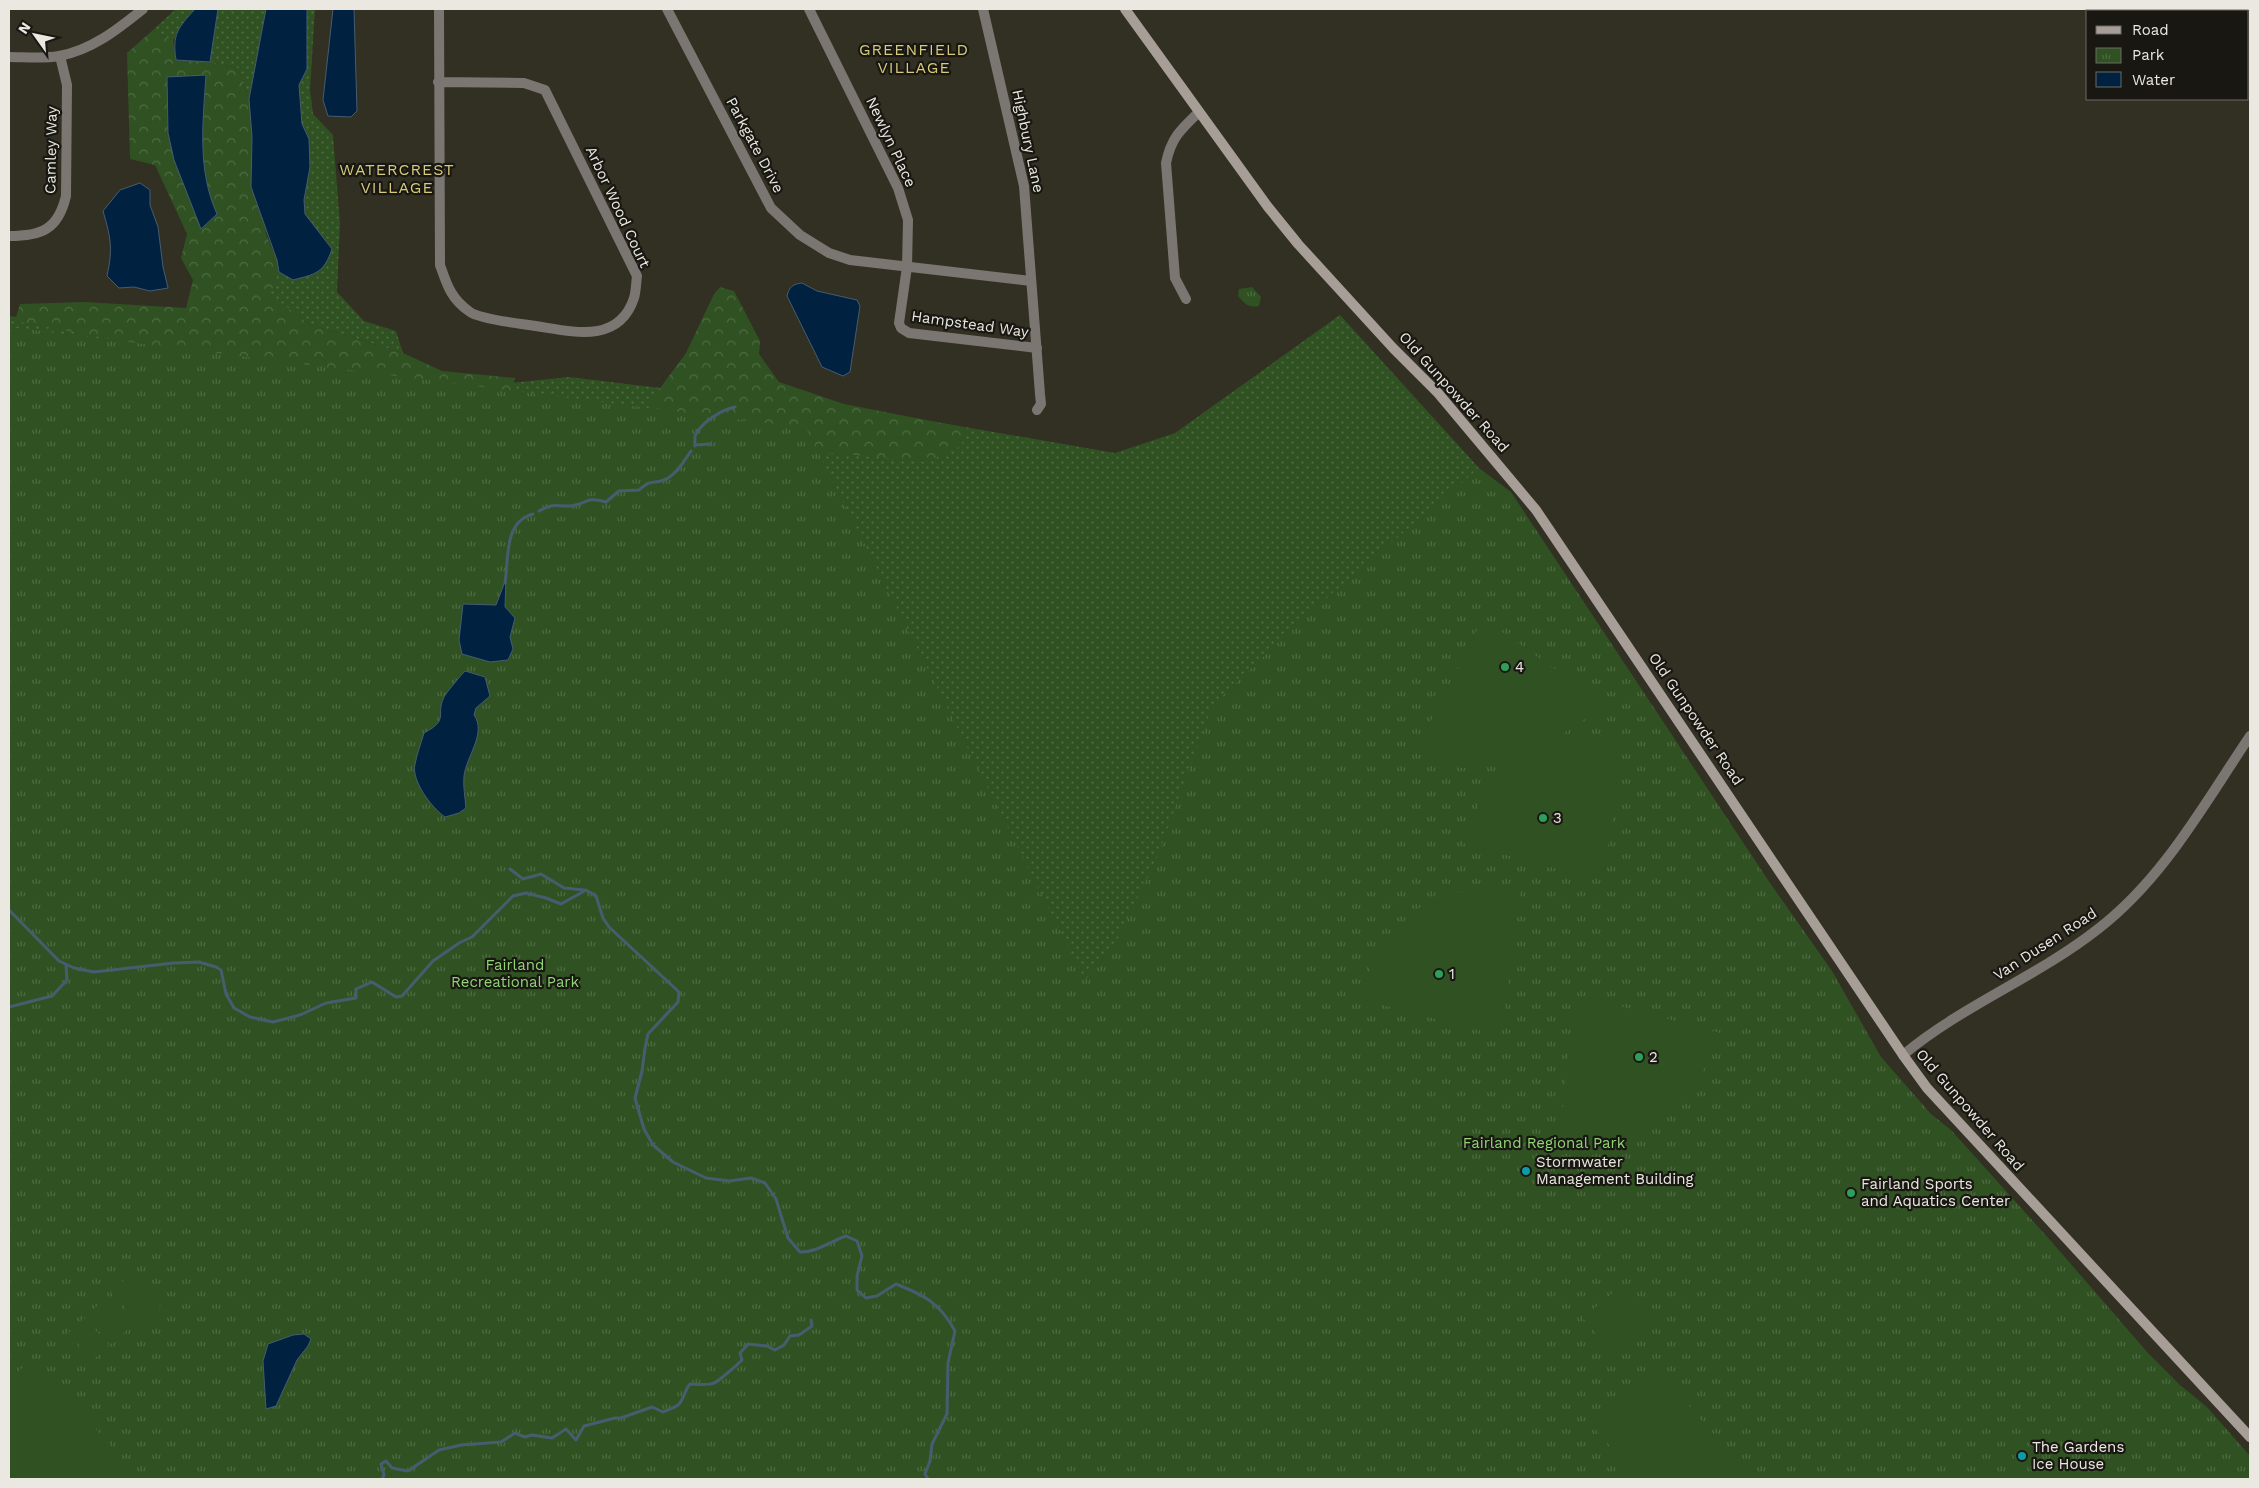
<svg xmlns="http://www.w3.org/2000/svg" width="2259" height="1488" viewBox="0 0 2259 1488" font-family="'Work Sans',sans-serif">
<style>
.grass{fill:url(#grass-dots)}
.forest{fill:url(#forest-crowns)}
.park{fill:url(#park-tufts)}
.pitch{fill:#305222}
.water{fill:#002140;stroke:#465d70}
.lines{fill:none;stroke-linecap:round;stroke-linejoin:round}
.stream{stroke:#465d70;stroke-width:3}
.street{stroke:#7b7671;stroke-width:10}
.secondary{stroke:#a69e97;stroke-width:10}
.leisure-dot{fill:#2e9e5b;stroke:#181712;stroke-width:2}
.culture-dot{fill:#0f9aa8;stroke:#181712;stroke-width:2}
.labels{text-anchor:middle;stroke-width:4.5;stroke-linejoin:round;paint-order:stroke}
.street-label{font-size:15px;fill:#eae8e0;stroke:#181712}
.poi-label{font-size:15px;fill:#eae8e0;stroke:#181712;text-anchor:start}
.park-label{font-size:15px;fill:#90d674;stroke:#181712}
.neighbourhood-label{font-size:16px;letter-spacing:1px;fill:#d7ca7c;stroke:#181712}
</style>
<defs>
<pattern id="grass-dots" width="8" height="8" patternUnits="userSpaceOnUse" patternTransform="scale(1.25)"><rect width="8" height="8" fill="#305222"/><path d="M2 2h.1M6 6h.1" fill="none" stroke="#4e6b42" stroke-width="1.8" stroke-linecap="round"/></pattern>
<pattern id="forest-crowns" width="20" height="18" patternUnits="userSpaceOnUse" patternTransform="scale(1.25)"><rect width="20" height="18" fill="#305222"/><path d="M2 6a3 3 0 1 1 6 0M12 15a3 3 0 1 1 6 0" fill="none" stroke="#4e6b42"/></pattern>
<pattern id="park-tufts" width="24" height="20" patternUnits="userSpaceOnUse" patternTransform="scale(1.25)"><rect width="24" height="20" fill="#305222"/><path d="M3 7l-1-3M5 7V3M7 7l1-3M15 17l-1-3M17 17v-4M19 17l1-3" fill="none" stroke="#4e6b42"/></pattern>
</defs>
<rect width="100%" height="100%" fill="#322f23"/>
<!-- grass -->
<g class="grass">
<path d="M176,9H195L183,23L173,41L153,30Z"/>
<path d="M218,9H266L249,99L238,68L210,62Z"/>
<path d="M306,9H315L310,90L313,114L333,135L340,224L337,292L364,321L396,331L403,353L309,324L269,294L279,272L293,280L332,250L305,214L304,200L310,167L309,139L302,124L299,85L307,69Z"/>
<path d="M1340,315L1479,468L1049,1053L9,790V316L242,344L420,392L569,377L919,419L1115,453L1175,433Z"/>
</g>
<!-- forest -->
<g class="forest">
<path d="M153,30L173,41L176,60L210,62L238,68L249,99L266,234L277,260L279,272L270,294L309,324L403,353L442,371L515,378L511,394L133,343L15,321L20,304L84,302L186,308L193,280L181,258L187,234L155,165L130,159L127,53Z"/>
<path d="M720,287L734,291L760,341L759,354L779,382L844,404L967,428L961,446L927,462L833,453L782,462L685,428L649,403L686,353L714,294Z"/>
</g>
<!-- park -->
<g class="park">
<path d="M1252,287L1261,297L1259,306C1248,308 1245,304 1238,296L1239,289Z"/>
<path d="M9,327L806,428L1085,980L1118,938L1157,858L1212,706L1308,614L1479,468L1511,492L1770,883L1832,971L1881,1057L1931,1114L1951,1130L2050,1240L2148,1353L2180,1385L2207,1407L2250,1456V1479H9Z"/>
</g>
<!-- pitch -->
<g class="pitch">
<path d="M1492,625L1606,705L1552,741L1623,736L1605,870L1591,878L1463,843L1484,793L1509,763L1460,768L1416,750L1477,630Z"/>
<path d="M1465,890H1521L1503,1025L1490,1033L1360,999L1376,950L1417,909Z"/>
<path d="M1586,997L1720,1033L1699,1081L1667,1116L1622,1140L1559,1139L1574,1006Z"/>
<path d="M128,1276H132L161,1307L142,1323H139L112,1294L111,1292Z"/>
<path d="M1622,1285L1655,1325L1617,1358L1583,1318Z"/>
<path d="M103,1301L128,1329L111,1344L85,1316Z"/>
<path d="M84,1318L109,1345L93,1360L68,1333Z"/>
<path d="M32,1359L141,1479H17L9,1470V1380Z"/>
<path d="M1657,1368L1751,1479H1638L1591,1424Z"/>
</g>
<!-- water -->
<g class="water">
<path d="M195,9H218L210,62L176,60C172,34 178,28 195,9Z"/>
<path d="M266,9H306L307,10V69L299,85L302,124L309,139L310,167L304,200L305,214L332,249C324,273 316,274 293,280L279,272L277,260L251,187L252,137L249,99Z"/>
<path d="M333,9H354L357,111L351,117L328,116L323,100Z"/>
<path d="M206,75C203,122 197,170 217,214L201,229L174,160L168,133L167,77Z"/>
<path d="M140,183L150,190V205L158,227L163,267L168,288L150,291L134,287L119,288L107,276C113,249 111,238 103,211L120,190Z"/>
<path d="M802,283L817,291L857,300L860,306L850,372L843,376L822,367L787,296C789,287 793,284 802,283Z"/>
<path d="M506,579L505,607L515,618L510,637L513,649L508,660L490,662L462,654L459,640L463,604L496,605Z"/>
<path d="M465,671L485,677L490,696L476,708L474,715C487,733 466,757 464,776C463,786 465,797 466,808L459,813L445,817C432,808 411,781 415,764C417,754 421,743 424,733C450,719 435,716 444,697C446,693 461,675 465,671Z"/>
<path d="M304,1334L311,1339L308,1346L297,1360L276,1406L266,1409L263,1361L268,1344L293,1335Z"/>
</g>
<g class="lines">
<!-- stream -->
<g class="stream">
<path d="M695,445L711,444"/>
<path d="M695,446C695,443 694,437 696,434C702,422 723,409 735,407"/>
<path d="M539,511C555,502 556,507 571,506C588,504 584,496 606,502L619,491L639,490C653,478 650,485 664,480C676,475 684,461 691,451"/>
<path d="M505,583C509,560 503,522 533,514"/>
<path d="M510,869L523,879L541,874L564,888L584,890"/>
<path d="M9,910L59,961L74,968L94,972L174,963L199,962L216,967L221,970L226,994L234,1008L250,1017L273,1022L300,1015L326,1003L356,998V989L372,982L396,997L402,996L433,961L459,943L472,937L513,896L526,893L546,898L561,904L586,890L596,896L603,918L609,927L679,992L678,1002L648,1034L645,1048L642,1071L635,1098L644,1129L653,1145L673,1162L706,1178L729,1181L751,1178L765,1183L776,1199L788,1238L800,1252C815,1253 831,1241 846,1236L857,1241L862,1256L857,1276V1290L866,1298L877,1296L896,1284C924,1295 940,1303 955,1331L948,1363L947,1414L932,1444L930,1461L925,1474L928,1479"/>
<path d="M9,1007L52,996L67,980L66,965"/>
<path d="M382,1479L384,1475L381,1464L386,1461L392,1468L408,1471L439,1450L461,1445L501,1442L515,1433L525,1437L532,1435L552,1438L566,1429L576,1440L584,1426L615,1418H621L652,1407L663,1412C667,1410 674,1408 678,1405C684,1400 684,1391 690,1384C696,1384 708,1386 714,1383C719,1381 738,1364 742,1360L740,1353L748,1344L767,1346L775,1350L784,1345L790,1336L799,1335L812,1326L811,1320"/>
</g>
<!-- street -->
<g class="street">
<path d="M667,9L771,208L800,235L829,253L850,260L1031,281"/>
<path d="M809,9L898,188L908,220L907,267L899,323L901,328L909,333L1037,348"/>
<path d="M983,9L1024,186L1040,394L1041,404L1037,410"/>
<path d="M9,57C25,57 43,59 59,56C92,50 118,29 143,9"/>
<path d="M438,82L524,83L545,90L637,276C636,283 636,292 634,298C618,347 567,330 529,325C515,323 480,319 470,312C451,299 447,285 440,265L439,9"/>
<path d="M9,236C41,236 58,230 66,196L67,85L60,56"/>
<path d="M1186,299L1175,278L1166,163C1171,138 1181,129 1199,112"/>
<path d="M1903,1055C1963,1005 2037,977 2098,929C2164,878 2204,804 2250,736"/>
</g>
<!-- secondary -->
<path class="secondary" d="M1125,9L1268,207L1298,244L1393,348L1438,393L1536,510L1903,1055L1927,1088L2250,1437"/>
</g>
<!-- markers -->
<g class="leisure-dot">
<circle cx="1505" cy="667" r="5"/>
<circle cx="1543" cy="818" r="5"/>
<circle cx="1439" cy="974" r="5"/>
<circle cx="1639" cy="1057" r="5"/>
<circle cx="1851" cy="1193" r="5"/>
</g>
<g class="culture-dot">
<circle cx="1526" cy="1171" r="5"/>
<circle cx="2022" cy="1456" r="5"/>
</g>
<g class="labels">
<!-- street labels -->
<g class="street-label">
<text transform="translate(1028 141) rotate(78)" y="5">Highbury Lane</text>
<text transform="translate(891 142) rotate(65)" y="5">Newlyn Place</text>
<text transform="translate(755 145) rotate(62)" y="5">Parkgate Drive</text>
<text transform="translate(51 150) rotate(-89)" y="5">Camley Way</text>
<text transform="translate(618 207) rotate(65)" y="5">Arbor Wood Court</text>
<text transform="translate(970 324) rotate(8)" y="5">Hampstead Way</text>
<text transform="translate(1454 392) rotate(48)" y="5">Old Gunpowder Road</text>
<text transform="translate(1696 719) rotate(56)" y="5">Old Gunpowder Road</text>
<text transform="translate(2045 944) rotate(-33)" y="5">Van Dusen Road</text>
<text transform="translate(1970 1110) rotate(49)" y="5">Old Gunpowder Road</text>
</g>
<!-- poi labels -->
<g class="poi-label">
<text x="1515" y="672">4</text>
<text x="1553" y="823">3</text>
<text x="1449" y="979">1</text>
<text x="1649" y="1062">2</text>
<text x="1536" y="1167">Stormwater<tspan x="1536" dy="17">Management Building</tspan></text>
<text x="1861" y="1189">Fairland Sports<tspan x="1861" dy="17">and Aquatics Center</tspan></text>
<text x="2032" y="1452">The Gardens<tspan x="2032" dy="17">Ice House</tspan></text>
</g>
<!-- park labels -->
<g class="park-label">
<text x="515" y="970">Fairland<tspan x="515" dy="17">Recreational Park</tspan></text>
<text x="1544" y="1148">Fairland Regional Park</text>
</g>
<!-- neighbourhood labels -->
<g class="neighbourhood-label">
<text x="914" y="55">GREENFIELD<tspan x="914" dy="18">VILLAGE</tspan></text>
<text x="397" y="175">WATERCREST<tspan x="397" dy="18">VILLAGE</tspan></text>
</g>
</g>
<!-- border -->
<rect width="2259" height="1488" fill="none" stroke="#eae8e0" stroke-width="20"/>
<!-- legend -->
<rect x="2086" y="10" width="162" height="90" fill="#181712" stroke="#6c6b64"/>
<rect x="2096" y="26" width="25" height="8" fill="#a69e97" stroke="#6c6b64"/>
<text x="2132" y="35" font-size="15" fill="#eae8e0">Road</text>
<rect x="2096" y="48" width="25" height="15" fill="url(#park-tufts)" stroke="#6c6b64"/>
<text x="2132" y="60" font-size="15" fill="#eae8e0">Park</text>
<rect x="2096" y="72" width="25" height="15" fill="#002140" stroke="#6c6b64"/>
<text x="2132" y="85" font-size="15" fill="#eae8e0">Water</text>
<!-- north arrow -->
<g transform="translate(35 35) rotate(303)" stroke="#181712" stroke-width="4" paint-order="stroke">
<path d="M0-4L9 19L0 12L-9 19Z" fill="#eae8e0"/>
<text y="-8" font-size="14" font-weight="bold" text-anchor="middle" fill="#eae8e0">N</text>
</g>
</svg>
